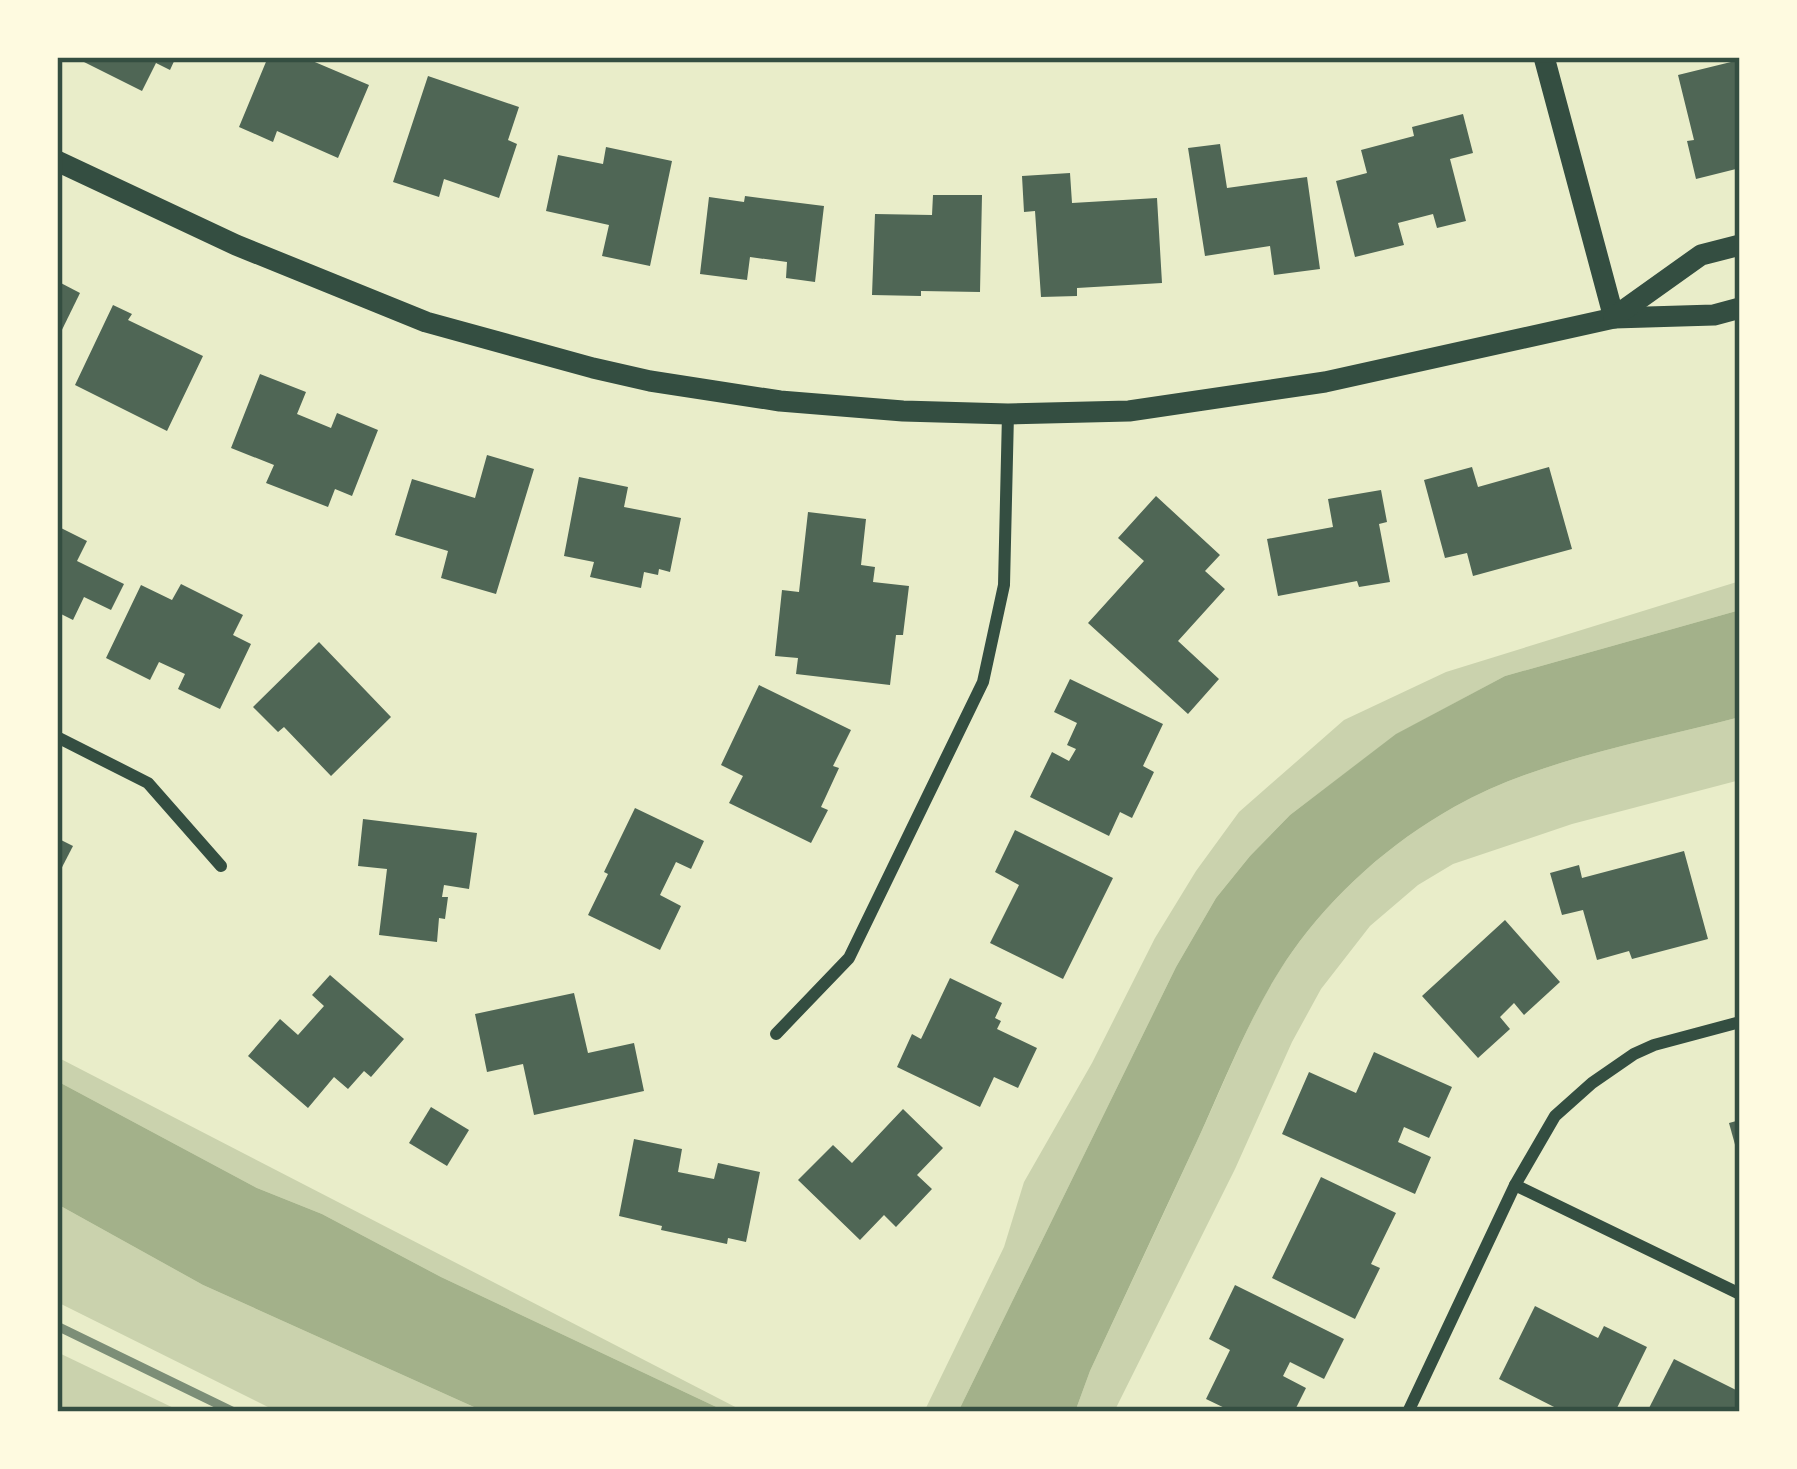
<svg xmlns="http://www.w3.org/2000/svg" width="1797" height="1469" viewBox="0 0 1797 1469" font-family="Cabin,sans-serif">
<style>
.green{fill:#cad2ad}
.water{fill:#a3b18a}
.building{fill:#4f6655}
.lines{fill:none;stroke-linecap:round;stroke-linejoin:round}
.minor{stroke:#344e41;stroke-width:12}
.tertiary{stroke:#344e41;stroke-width:21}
.rail{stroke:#7c8e77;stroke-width:9}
.neatline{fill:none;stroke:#344e41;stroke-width:4.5}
</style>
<rect width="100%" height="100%" fill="#e9edc9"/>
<!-- green -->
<g class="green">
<path d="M1740,581V610L1505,676L1397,734L1290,815L1250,856L1216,898L1176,967L958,1412H924L1004,1247L1024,1182L1092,1063L1155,938L1196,871L1239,812L1344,720L1446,672Z"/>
<path d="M1740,717V780L1572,824L1453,864L1418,885L1370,926L1321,989L1292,1042L1235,1169L1114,1412H1075L1090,1371C1126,1294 1162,1217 1198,1139C1227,1077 1252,1008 1292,952C1334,893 1390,843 1454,807C1540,759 1645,742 1740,717Z"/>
<path d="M57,1057L745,1412H727L441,1277L322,1214L257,1188L57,1081Z"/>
<path d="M57,1204L203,1285L485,1412H278L57,1302Z"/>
<path d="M57,1352L182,1412H57Z"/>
</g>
<!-- water -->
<g class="water">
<path d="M1740,610V717C1645,742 1540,759 1454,807C1390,843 1334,893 1292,952C1253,1007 1226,1078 1198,1139C1162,1216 1126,1294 1090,1371L1075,1412H958L1176,967L1216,898L1250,856L1290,815L1396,734L1505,676Z"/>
<path d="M57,1081L257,1188L322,1214L441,1277L727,1412H485L203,1285L57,1204Z"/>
</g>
<!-- building -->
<g class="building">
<path d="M74,57H176L170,70L156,63L142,91Z"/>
<path d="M268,57H303L369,85L338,158L277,131L273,142L239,127Z"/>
<path d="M1735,61L1740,79V168L1696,179L1687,141L1694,140L1678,75Z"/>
<path d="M428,76L519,107L508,140L517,144L499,198L444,179L439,197L393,182Z"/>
<path d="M1463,114L1473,153L1450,159L1466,221L1437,228L1433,214L1398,223L1404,245L1355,257L1336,181L1367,173L1361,150L1414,136L1412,127Z"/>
<path d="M1220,144L1227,188L1307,177L1320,269L1274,275L1270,246L1205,256L1188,148Z"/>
<path d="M606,147L672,161L650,266L602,256L609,225L546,211L558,155L603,164Z"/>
<path d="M1070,173L1072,203L1157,198L1162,283L1077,288V296L1041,297L1035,211L1024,212L1022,176Z"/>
<path d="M933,195H982L980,292L921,291V296L872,295L875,214L932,215Z"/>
<path d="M745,196L824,206L815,282L786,278L787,262L750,257L747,280L700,274L709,197L744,202Z"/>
<path d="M57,281L80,293L57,340Z"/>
<path d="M113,305L132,314L128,320L203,356L167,431L75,385Z"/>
<path d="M260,374L306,392L297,414L331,428L337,413L378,430L352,496L335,489L328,507L266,483L274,465L231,448Z"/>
<path d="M487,455L534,469L496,594L441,578L448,551L395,535L412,479L475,498Z"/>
<path d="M1472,467L1478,487L1549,467L1572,549L1473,576L1467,553L1445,558L1424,480Z"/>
<path d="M579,477L628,487L624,507L681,518L670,572L659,569L658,575L644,572L641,588L590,577L594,562L564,556Z"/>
<path d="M1381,490L1387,522L1379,524L1390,582L1359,587L1357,581L1278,596L1267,539L1333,527L1328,499Z"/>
<path d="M1156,496L1220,555L1205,571L1225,589L1178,641L1219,679L1188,714L1088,623L1144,561L1118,538Z"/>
<path d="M808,512L866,519L861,565L875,567L873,582L909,586L903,635H896L890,685L796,674L798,658L775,656L782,590L799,592Z"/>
<path d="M57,526L87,541L77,561L124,584L111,610L84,597L73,620L57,612Z"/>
<path d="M181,584L243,615L233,635L251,644L220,709L178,689L185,674L159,662L150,680L106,658L141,585L172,600Z"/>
<path d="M319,642L391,717L331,776L284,727L278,732L253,707Z"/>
<path d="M1070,679L1163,724L1143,766L1154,772L1132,818L1120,812L1109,836L1030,797L1052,752L1069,761L1076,749L1067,745L1077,723L1054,712Z"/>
<path d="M759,685L851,730L833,766L839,768L821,807L828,810L811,843L729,803L743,776L721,765Z"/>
<path d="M635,808L704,841L691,869L676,862L660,895L681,906L660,950L588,915L608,874L604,872Z"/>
<path d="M363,819L477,833L469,889L444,885L442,897H448L445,919L439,918L437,942L379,935L387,869L358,866Z"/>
<path d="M1015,830L1113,878L1063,979L990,943L1019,885L995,872Z"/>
<path d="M57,838L73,846L57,877Z"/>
<path d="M1684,851L1708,939L1632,959L1629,951L1597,960L1583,910L1562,915L1550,873L1579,865L1582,878Z"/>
<path d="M1505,920L1560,982L1524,1015L1514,1003L1500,1017L1510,1029L1478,1058L1422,996Z"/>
<path d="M330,975L404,1039L371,1077L364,1071L348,1089L334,1077L308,1108L248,1056L280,1019L298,1035L324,1006L312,995Z"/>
<path d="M950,978L1002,1003L995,1018L1001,1021L997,1029L1037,1048L1018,1088L994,1077L980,1107L897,1067L912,1034L921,1039Z"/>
<path d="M574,993L588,1053L634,1043L644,1091L534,1115L523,1064L487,1072L475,1014Z"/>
<path d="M1374,1052L1452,1087L1429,1138L1404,1127L1398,1142L1431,1157L1415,1194L1282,1134L1309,1072L1356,1093Z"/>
<path d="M431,1107L469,1130L447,1166L409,1143Z"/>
<path d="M903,1109L943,1148L917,1175L932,1189L896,1227L884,1215L860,1240L798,1180L833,1145L852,1163Z"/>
<path d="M1740,1120V1158L1739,1159L1729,1123Z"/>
<path d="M634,1139L682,1149L678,1172L714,1179L718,1163L760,1172L746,1242L728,1238L727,1244L661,1230L662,1226L619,1216Z"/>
<path d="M1321,1177L1396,1213L1371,1264L1380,1268L1355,1319L1272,1278Z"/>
<path d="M1235,1285L1344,1339L1324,1379L1290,1362L1283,1376L1306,1388L1294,1412H1233L1206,1399L1230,1350L1209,1339Z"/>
<path d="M1535,1306L1598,1338L1604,1326L1647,1347L1615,1412H1564L1499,1379Z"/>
<path d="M1674,1359L1740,1392V1412H1647Z"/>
</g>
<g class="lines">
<!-- minor -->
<g class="minor">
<path d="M57,737L148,783L221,866"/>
<path d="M776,1034L849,958L983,682L1004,585L1008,414"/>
<path d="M1515,1185L1740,1294"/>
<path d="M1408,1412L1515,1185L1555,1116L1592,1083L1634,1054L1654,1045L1740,1022"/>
</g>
<!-- tertiary -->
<g class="tertiary">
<path d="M1544,57L1614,318"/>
<path d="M57,161L236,245L426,322L593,368L650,381L780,401L903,411L1008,414L1129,411L1325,382L1614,318L1714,315L1740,308"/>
<path d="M1614,317L1701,255L1740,245"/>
</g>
<!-- rail -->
<path class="rail" d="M57,1326L234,1412"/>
</g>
<!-- border -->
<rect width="1797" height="1469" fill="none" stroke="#fefae0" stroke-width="120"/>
<rect x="60" y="60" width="1677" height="1349" class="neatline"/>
</svg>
